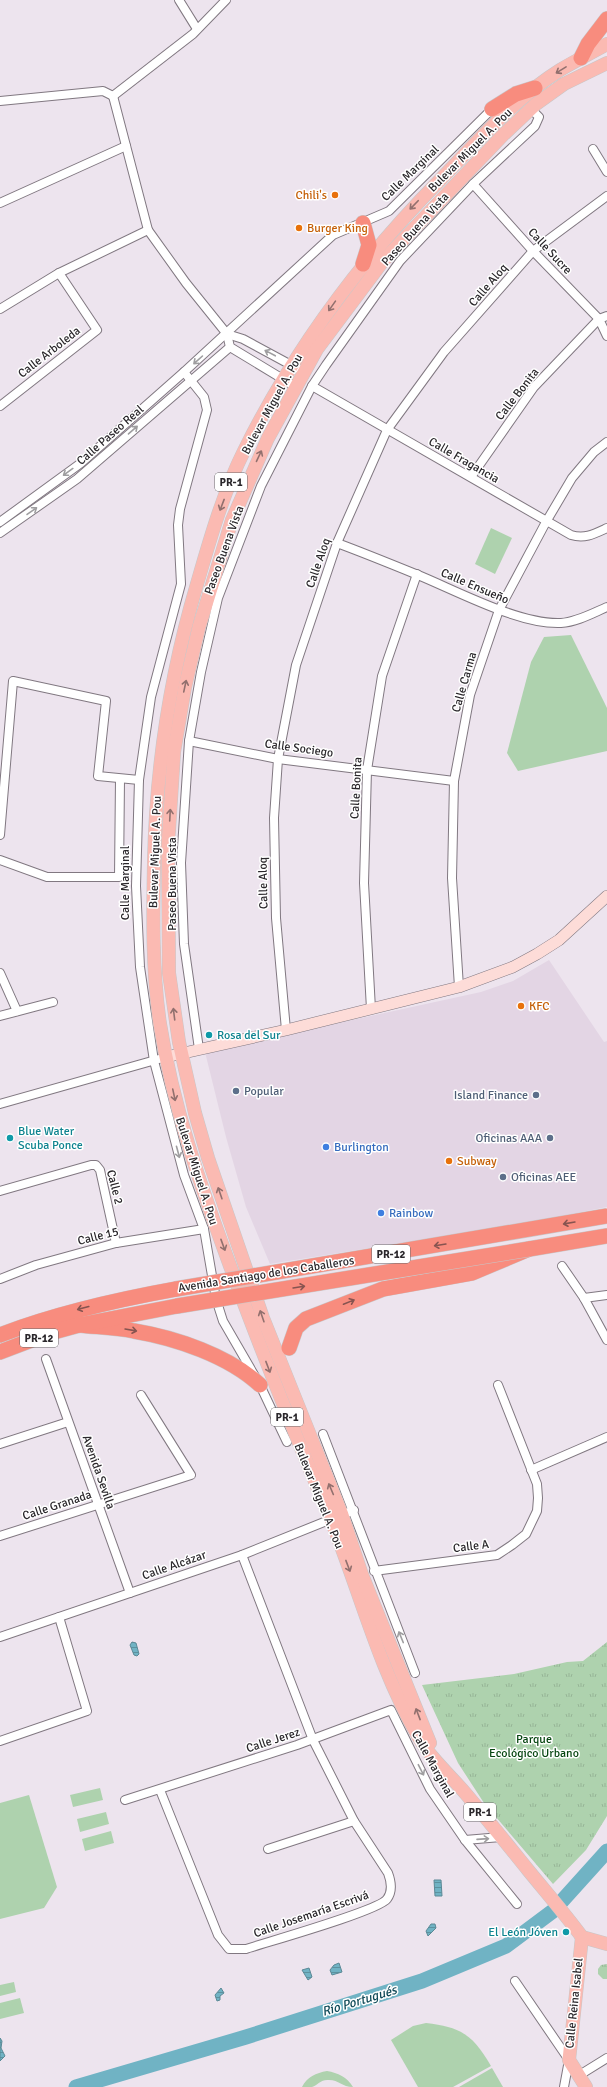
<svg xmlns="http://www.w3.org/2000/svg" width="607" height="2087" viewBox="0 0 607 2087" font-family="Signika,sans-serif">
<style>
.built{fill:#e3d5e4}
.grass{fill:#aed2ae}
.park{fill:url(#park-tufts)}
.water{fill:url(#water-rules);stroke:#5b8996}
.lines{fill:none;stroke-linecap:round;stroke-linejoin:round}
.river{stroke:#70b3c4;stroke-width:15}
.street-casing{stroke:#817881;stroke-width:10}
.secondary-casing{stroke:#817881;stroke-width:12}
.primary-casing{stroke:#c8c7c8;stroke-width:14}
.highway-casing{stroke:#c8c7c8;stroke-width:16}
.street{stroke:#fff;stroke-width:8}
.secondary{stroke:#fddcd8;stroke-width:11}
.primary{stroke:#fbbab2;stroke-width:13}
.highway{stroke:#f88c7e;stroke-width:15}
.highway-bridge-casing{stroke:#c8c7c8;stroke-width:16;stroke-linecap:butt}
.highway-bridge{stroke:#f88c7e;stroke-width:15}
.oneway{stroke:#92706e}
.oneway2{stroke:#9f9ea0}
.oneway3{stroke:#875450}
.food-dot{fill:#e8710a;stroke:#fff;stroke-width:1.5}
.culture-dot{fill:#0f9aa8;stroke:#fff;stroke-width:1.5}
.service-dot{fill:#5c6f8a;stroke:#fff;stroke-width:1.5}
.shop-dot{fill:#3f7fe0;stroke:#fff;stroke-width:1.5}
.labels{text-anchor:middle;stroke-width:3;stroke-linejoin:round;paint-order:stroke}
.shield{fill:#fff;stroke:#6a686b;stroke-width:1}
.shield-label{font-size:11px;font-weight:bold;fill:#2a272b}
.street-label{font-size:12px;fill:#2a272b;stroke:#fff}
.food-label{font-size:12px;fill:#c56008;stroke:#fff;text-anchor:start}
.culture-label{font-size:12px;fill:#0d838f;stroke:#fff;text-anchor:start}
.service-label{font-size:12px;fill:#4e5e75;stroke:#fff;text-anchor:start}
.shop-label{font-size:12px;fill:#366cbe;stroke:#fff;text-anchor:start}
.park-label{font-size:12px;fill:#074611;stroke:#fff}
.water-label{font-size:13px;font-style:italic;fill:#0e4957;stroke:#fff}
</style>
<defs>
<pattern id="park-tufts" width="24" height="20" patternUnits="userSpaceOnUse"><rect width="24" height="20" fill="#aed2ae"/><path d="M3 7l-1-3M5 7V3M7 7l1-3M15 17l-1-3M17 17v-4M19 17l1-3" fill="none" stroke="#96b496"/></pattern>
<pattern id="water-rules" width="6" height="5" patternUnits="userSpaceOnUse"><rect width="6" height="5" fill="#70b3c4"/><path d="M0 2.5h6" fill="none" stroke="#5c929f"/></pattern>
</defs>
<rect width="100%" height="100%" fill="#ede4ee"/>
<!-- built -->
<path class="built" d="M549,960L604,1042L607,1041V1207L531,1222L270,1264L246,1207L226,1137L205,1052L481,992L513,981Z"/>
<!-- grass -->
<g class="grass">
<path d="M491,528L512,538L495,574L475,564Z"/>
<path d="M571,635L607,708V751L518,771L507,753L531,662L544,637Z"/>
<path d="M100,1788L103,1800L73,1807L70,1795Z"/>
<path d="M29,1795L57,1887L44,1908L0,1919V1803Z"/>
<path d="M106,1812L109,1824L80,1832L77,1819Z"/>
<path d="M111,1831L114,1843L85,1851L82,1839Z"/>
<path d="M14,1982L16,1992L0,1996V1985Z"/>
<path d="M20,1998L24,2013L0,2019V2003Z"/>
<path d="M426,2023C461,2027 473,2035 491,2066L453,2087H418L391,2040L413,2026Z"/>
<path d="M492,2068L503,2087H459Z"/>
<path d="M327,2071C338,2073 347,2077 353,2087C342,2087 339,2080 329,2080C321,2079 318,2085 312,2087C309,2087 305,2087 302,2087C307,2077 316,2073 327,2071Z"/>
</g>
<!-- park -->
<g class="park">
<path d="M607,1642V1816L586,1850L553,1884L484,1803L458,1763L422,1685L514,1674L567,1662L583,1661Z"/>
<path d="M607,1964V1979H603L598,1974V1969L601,1965Z"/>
</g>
<!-- water -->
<g class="water">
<path d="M132,1642L136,1643L139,1654L137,1656L134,1655L130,1645Z"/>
<path d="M434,1880H441L442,1896H435Z"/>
<path d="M431,1924H435L436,1928L428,1936L426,1931Z"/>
<path d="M339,1963L342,1972L332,1975L330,1970L334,1965Z"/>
<path d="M309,1968L312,1977L308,1980L302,1970Z"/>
<path d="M221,1988L224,1993L220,1996V2000L217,2001L215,1995Z"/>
<path d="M0,2038L2,2041L1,2048L5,2056L0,2061Z"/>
</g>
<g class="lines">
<!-- river -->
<path class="river" d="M76,2087L246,2037L422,1981L506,1946L553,1911L607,1851"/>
<!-- street casing -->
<g class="street-casing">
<g id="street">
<path d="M179,0L197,29"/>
<path d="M113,96L148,230L186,283L227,334L230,347L296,387"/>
<path d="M113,96L193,34L226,0"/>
<path d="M0,101L103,91L113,96"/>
<path d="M593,149L607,172"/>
<path d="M473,184L533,251L599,319L607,336"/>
<path d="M0,203L126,146"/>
<path d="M0,309L59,273L148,230"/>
<path d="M227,334L243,339L304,372"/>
<path d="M184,372L204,397L207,410L180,509L178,525L181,584L151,697L139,780L136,886L140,967L154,1061L184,1175L204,1229L216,1299L223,1321L260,1385L287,1442"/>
<path d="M312,386L571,535C585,539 594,534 607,528"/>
<path d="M0,406L97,330L59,273"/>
<path d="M471,477L534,387L599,319L607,316"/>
<path d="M0,522L81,463L184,372L333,235L389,211L492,109"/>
<path d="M0,533L77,479L230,347"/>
<path d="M337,543C364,553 391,564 418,575C457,591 520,625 561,623C577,622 593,613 607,607"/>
<path d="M189,741L278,759L454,781"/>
<path d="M0,835L13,681L106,701L98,776L139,780"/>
<path d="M0,860L47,877H119L120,779"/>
<path d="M0,973L17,1011"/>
<path d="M459,987L452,878L454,781L470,695L499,610L546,522L572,478L594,452L607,442"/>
<path d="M371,1009L364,883L367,770L382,676L417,574"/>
<path d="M0,1016L53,1002"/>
<path d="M286,1030L276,918L274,818L278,759L296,665L337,543L387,430L444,352L533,251L607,196"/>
<path d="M199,1049L184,944L181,863L189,741L201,672L218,598L261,486L312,386L326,365L400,261L473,184L535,126L539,117L531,109"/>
<path d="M0,1104L159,1059"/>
<path d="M0,1191L91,1165H96L100,1170L116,1243"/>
<path d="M562,1266L584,1298L607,1340"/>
<path d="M0,1279L36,1265L116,1243L204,1229"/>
<path d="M584,1298L607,1295"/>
<path d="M46,1359L130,1593"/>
<path d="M323,1434L415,1673"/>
<path d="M0,1444L68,1422"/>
<path d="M531,1470L607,1437"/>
<path d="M0,1536L191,1475L141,1395"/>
<path d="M374,1571L497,1555L512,1545L526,1534L537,1511L538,1498L537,1484L498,1385"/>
<path d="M0,1637L242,1555L354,1510"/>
<path d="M0,1741L87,1711L59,1617"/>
<path d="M160,1790L218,1935L229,1949H246C267,1942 378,1911 387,1899C393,1891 391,1881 388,1873L354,1821L313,1740L242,1555"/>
<path d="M125,1800L297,1745L391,1710L430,1789L465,1840L517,1904"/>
<path d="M465,1840L501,1837"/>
<path d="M268,1849L354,1821"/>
<path d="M515,1981L569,2060L564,2087"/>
<path d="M578,2076L607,2058"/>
</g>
</g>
<!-- secondary casing -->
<g class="secondary-casing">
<path id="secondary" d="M166,1057L286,1030L459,987L513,967L537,954L559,940L607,896"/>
</g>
<!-- primary casing -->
<g class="primary-casing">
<g id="primary">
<path d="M607,44C591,53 575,61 560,70C514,99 477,142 440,180C361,260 294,350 244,451C223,493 210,539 197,584C170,675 156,766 154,862C153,916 152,970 160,1024C173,1107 200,1184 229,1263C260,1348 294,1432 329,1515C359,1588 378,1667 418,1736C430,1758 450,1775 466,1794C487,1819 507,1844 528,1870C546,1892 565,1914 582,1937L607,1944"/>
<path d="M430,1743L362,1575L342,1515L263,1318L208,1158L195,1113L179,1042L169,973L168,845L174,752L185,687L199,627L232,520L268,438L317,349L383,261L503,135L536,104L564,84L607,63"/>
<path d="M582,1937L569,2060L586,2087"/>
</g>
</g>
<!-- highway casing -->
<g class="highway-casing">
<g id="highway">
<path d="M581,58L588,44L607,19"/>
<path d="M492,109L516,94L535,88"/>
<path d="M363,264L369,245L363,223"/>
<path d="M79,1325C97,1327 116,1327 134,1331C176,1338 229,1356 260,1385"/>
<path d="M0,1335C57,1313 115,1300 176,1289"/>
<path d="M289,1348L296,1328L306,1319L383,1289L472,1273L529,1249L607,1236"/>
<path d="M0,1352L50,1333L79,1325L177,1306"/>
</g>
</g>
<!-- street -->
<use href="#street" class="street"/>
<!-- secondary -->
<use href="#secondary" class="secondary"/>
<!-- primary -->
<use href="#primary" class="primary"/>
<!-- highway -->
<use href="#highway" class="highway"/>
<!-- highway-bridge casing -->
<g class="highway-bridge-casing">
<g id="highway-bridge">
<path d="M176,1289L607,1216"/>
<path d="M177,1306L529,1249"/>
</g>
</g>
<!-- highway-bridge -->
<use href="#highway-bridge" class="highway-bridge"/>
</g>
<!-- one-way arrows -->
<defs><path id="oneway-shaft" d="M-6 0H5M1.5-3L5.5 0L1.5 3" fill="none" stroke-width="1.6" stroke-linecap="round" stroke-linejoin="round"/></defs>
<g class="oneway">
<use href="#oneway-shaft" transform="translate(561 70) rotate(148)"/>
<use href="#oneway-shaft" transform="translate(414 205) rotate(134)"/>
<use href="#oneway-shaft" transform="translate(332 306) rotate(125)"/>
<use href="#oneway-shaft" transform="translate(259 456) rotate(-65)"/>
<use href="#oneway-shaft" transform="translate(222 505) rotate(111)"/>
<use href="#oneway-shaft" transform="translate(185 686) rotate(-78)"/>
<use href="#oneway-shaft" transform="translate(170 815) rotate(-87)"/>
<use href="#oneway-shaft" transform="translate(174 1014) rotate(-97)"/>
<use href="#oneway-shaft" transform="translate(174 1095) rotate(78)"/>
<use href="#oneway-shaft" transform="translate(220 1193) rotate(-109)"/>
<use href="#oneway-shaft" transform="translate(223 1245) rotate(70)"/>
<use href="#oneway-shaft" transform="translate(262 1316) rotate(-109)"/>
<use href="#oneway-shaft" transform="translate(268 1367) rotate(69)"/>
<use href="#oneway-shaft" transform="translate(331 1489) rotate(-113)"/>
<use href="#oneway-shaft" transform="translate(348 1566) rotate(69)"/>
<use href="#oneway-shaft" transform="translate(418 1714) rotate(-111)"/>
</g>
<g class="oneway2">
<use href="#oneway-shaft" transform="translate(270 353) rotate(-152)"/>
<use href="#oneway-shaft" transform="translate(198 360) rotate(138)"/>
<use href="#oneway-shaft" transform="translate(133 430) rotate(-41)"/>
<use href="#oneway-shaft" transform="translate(68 472) rotate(144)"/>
<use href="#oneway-shaft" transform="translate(32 511) rotate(-35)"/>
<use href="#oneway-shaft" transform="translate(178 1152) rotate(75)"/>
<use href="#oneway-shaft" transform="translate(401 1637) rotate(-112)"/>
<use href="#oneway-shaft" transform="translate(421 1770) rotate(63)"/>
<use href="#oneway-shaft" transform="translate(483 1839) rotate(-4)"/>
</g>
<g class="oneway3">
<use href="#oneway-shaft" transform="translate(569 1223) rotate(170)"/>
<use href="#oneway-shaft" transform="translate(440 1245) rotate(171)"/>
<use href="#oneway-shaft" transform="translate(299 1287) rotate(-9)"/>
<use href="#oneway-shaft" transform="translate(349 1302) rotate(-22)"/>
<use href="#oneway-shaft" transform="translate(83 1308) rotate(165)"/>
<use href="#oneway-shaft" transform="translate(131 1330) rotate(10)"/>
</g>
<!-- markers -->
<g class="food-dot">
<circle cx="335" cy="195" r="4"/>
<circle cx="299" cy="228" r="4"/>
<circle cx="521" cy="1006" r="4"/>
<circle cx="449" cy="1161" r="4"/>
</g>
<g class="culture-dot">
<circle cx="209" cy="1035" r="4"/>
<circle cx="10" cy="1138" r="4"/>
<circle cx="566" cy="1932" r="4"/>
</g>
<g class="service-dot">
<circle cx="236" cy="1091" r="4"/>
<circle cx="536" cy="1095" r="4"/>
<circle cx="550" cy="1138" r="4"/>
<circle cx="503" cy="1177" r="4"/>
</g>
<g class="shop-dot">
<circle cx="326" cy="1147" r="4"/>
<circle cx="381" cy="1213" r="4"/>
</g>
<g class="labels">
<!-- shield labels -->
<g class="shield">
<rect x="215" y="473" width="32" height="18" rx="3"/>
<rect x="372" y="1245" width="38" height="18" rx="3"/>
<rect x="20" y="1329" width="38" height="18" rx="3"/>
<rect x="271" y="1408" width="32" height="18" rx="3"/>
<rect x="464" y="1803" width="32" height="18" rx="3"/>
</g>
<g class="shield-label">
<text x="231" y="486">PR-1</text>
<text x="391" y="1258">PR-12</text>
<text x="39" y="1342">PR-12</text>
<text x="287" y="1421">PR-1</text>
<text x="480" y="1816">PR-1</text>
</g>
<!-- street labels -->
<g class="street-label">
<text transform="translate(470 150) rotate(-45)" y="4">Bulevar Miguel A. Pou</text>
<text transform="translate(410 173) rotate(-44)" y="4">Calle Marginal</text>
<text transform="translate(415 229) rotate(-48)" y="4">Paseo Buena Vista</text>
<text transform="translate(550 251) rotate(47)" y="4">Calle Sucre</text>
<text transform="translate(488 285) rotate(-49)" y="4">Calle Aloq</text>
<text transform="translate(49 352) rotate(-38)" y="4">Calle Arboleda</text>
<text transform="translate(517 394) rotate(-52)" y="4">Calle Bonita</text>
<text transform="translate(272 404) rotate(-61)" y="4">Bulevar Miguel A. Pou</text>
<text transform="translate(110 435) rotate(-41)" y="4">Calle Paseo Real</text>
<text transform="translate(464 460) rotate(30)" y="4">Calle Fragancia</text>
<text transform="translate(224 550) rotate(-70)" y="4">Paseo Buena Vista</text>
<text transform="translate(318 563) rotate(-71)" y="4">Calle Aloq</text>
<text transform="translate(475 586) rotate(23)" y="4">Calle Ensueño</text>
<text transform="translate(464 682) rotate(-74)" y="4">Calle Carma</text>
<text transform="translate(299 748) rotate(8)" y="4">Calle Sociego</text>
<text transform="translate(356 788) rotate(-87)" y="4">Calle Bonita</text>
<text transform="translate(155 852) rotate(-88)" y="4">Bulevar Miguel A. Pou</text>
<text transform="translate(125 883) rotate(-90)" y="4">Calle Marginal</text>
<text transform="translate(263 883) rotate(-91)" y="4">Calle Aloq</text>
<text transform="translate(172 884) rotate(-90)" y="4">Paseo Buena Vista</text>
<text transform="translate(197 1171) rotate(72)" y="4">Bulevar Miguel A. Pou</text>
<text transform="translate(115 1187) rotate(76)" y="4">Calle 2</text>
<text transform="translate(98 1236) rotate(-14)" y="4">Calle 15</text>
<text transform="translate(266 1274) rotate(-9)" y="4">Avenida Santiago de los Caballeros</text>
<text transform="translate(99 1472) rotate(71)" y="4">Avenida Sevilla</text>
<text transform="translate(319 1496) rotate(68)" y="4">Bulevar Miguel A. Pou</text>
<text transform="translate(57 1505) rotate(-18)" y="4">Calle Granada</text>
<text transform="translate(471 1546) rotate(-7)" y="4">Calle A</text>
<text transform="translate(174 1565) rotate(-19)" y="4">Calle Alcázar</text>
<text transform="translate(273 1740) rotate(-18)" y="4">Calle Jerez</text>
<text transform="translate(433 1764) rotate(61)" y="4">Calle Marginal</text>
<text transform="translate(311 1914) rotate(-19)" y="4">Calle Josemaría Escrivá</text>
<text transform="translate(574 2003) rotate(-84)" y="4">Calle Reina Isabel</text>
</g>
<!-- food labels -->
<g class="food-label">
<text x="327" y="199" text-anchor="end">Chili's</text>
<text x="307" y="232">Burger King</text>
<text x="529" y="1010">KFC</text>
<text x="457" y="1165">Subway</text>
</g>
<!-- culture labels -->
<g class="culture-label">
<text x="217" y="1039">Rosa del Sur</text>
<text x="18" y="1135">Blue Water<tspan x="18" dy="14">Scuba Ponce</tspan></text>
<text x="558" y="1936" text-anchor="end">El León Jóven</text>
</g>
<!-- service labels -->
<g class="service-label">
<text x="244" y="1095">Popular</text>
<text x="528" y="1099" text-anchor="end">Island Finance</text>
<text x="542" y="1142" text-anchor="end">Oficinas AAA</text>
<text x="511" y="1181">Oficinas AEE</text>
</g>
<!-- shop labels -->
<g class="shop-label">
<text x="334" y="1151">Burlington</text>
<text x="389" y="1217">Rainbow</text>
</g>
<!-- park labels -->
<g class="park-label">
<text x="534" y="1743">Parque<tspan x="534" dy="14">Ecológico Urbano</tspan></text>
</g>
<!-- water labels -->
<g class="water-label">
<text transform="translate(359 2000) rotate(-17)" y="5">Río Portugués</text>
</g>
</g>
</svg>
